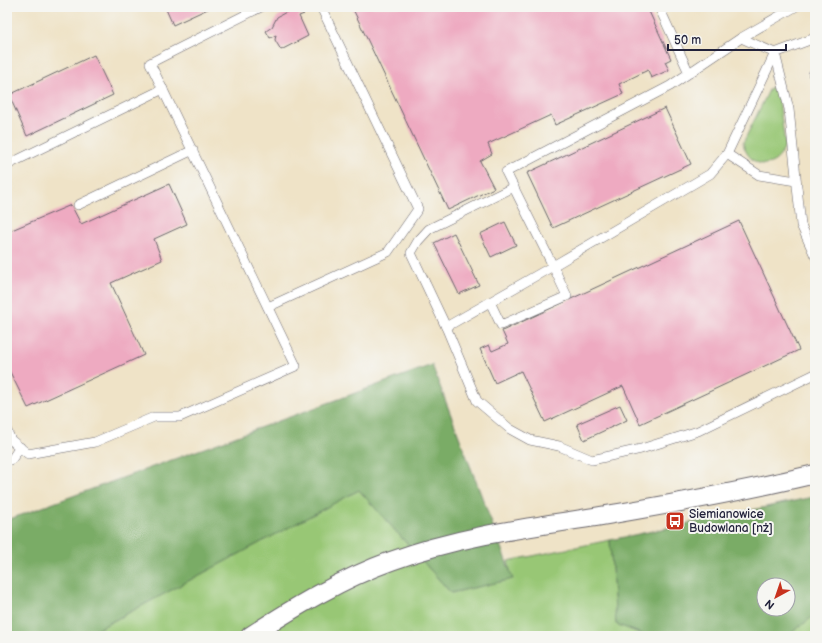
<svg xmlns="http://www.w3.org/2000/svg" width="822" height="643" viewBox="0 0 822 643" font-family="'Balsamiq Sans',sans-serif">
<style>
.green{fill:#98c775;stroke:#5d7458}
.forest{fill:#7aac66;stroke:#4e6750;fill-rule:evenodd}
.building{fill:#eeaac1}
.lines{fill:none;stroke-linecap:round;stroke-linejoin:round}
.lane-casing{stroke:#6a666c;stroke-width:10}
.street-casing{stroke:#6a666c;stroke-width:20}
.lane{stroke:#fff;stroke-width:9}
.street{stroke:#fff;stroke-width:18}
.labels{text-anchor:middle;stroke-width:4;stroke-linejoin:round;paint-order:stroke}
.poi-label{font-size:12px;fill:#22223b;stroke:#f6f6f2;text-anchor:start}
</style>
<rect width="100%" height="100%" fill="#f6f6f2"/>
<filter id="ink" filterUnits="userSpaceOnUse"><feTurbulence type="fractalNoise" baseFrequency=".025" numOctaves="2"/><feDisplacementMap in="SourceGraphic" scale="8" xChannelSelector="R" yChannelSelector="G"/><feConvolveMatrix kernelMatrix="1 2 1 2 8 2 1 2 1" color-interpolation-filters="sRGB"/></filter>
<filter id="wash" filterUnits="userSpaceOnUse"><feTurbulence type="fractalNoise" baseFrequency=".012" numOctaves="4" result="noise"/><feDisplacementMap in="SourceGraphic" scale="16" xChannelSelector="R" yChannelSelector="G"/><feGaussianBlur stdDeviation="0.9" result="paint"/><feColorMatrix in="noise" values="0 0 0 0 0 0 0 0 0 0 0 0 0 0 0 0 0 1.4 0 .05"/><feComposite in="paint" operator="in"/></filter>
<g filter="url(#wash)">
<rect width="100%" height="100%" fill="#efe3c7"/>
<!-- green -->
<g class="green">
<path d="M770,88H776L778,92L785,144C779,172 749,170 743,143Z"/>
<path d="M359,490L451,593L512,579L508,561L610,540L616,624L647,636H85Z"/>
<path d="M815,615V636H787Z"/>
</g>
<!-- forest -->
<g class="forest">
<path d="M432,365L513,579L451,593L359,490L85,636H7V520Z"/>
<path d="M813,497L815,506V615L787,636H647L616,624L610,540ZM764,585H788V609H764Z"/>
</g>
<g id="blocks">
<!-- building -->
<g class="building">
<path d="M165,7H212L173,25Z"/>
<path d="M352,7H647L671,59L665,62L669,70L651,78L648,70L619,84L623,94L555,125L551,115L488,144L492,154L480,161L494,188L448,210Z"/>
<path d="M290,10H299L304,14L299,16L308,36L281,50L275,40L276,35L270,38L266,31L272,27L277,17Z"/>
<path d="M94,55L113,95L27,136L9,95Z"/>
<path d="M665,108L691,164L553,228L527,173Z"/>
<path d="M169,184L187,224L154,239L162,260L111,283L144,355L28,408L7,366V232L71,205L81,224Z"/>
<path d="M739,221L799,350L640,424L623,386L545,422L521,371L495,383L480,349L489,345L492,351L508,344L502,331Z"/>
<path d="M505,222L516,245L491,257L480,234Z"/>
<path d="M454,233L479,285L459,294L434,243Z"/>
<path d="M620,405L627,420L584,440L577,424Z"/>
</g>
</g>
</g>
<g filter="url(#ink)">
<use href="#blocks" fill-opacity="0" stroke="#6a666c" stroke-width="1"/>
<g class="lines">
<!-- lane casing -->
<g class="lane-casing">
<g id="lane">
<path d="M659,7L689,73"/>
<path d="M741,38L775,53L815,38"/>
<path d="M775,53L789,109L801,225L815,256"/>
<path d="M815,73L813,74L815,77"/>
<path d="M727,154L759,175L796,181"/>
<path d="M7,165L163,89"/>
<path d="M514,187L429,229L418,241L411,253L446,327L553,266L506,172L670,86L741,38L795,7"/>
<path d="M78,205L193,150"/>
<path d="M490,302L501,325L567,296L553,266L710,174L727,154L775,53"/>
<path d="M268,307L388,252L418,209L321,7"/>
<path d="M446,327L477,401L510,429L530,440L559,446L592,460L641,449L698,431L815,374"/>
<path d="M7,431L11,440L28,454L95,442L154,417H180L296,366L150,63L261,7"/>
<path d="M7,461L12,459L20,447"/>
</g>
</g>
<!-- street casing -->
<g class="street-casing">
<path id="street" d="M250,636C295,607 341,579 391,561C459,536 530,527 601,516C673,504 744,491 815,474"/>
</g>
<!-- lane -->
<use href="#lane" class="lane"/>
<!-- street -->
<use href="#street" class="street"/>
</g>
</g>
<!-- icons -->
<defs>
<g id="bus-square" transform="scale(1)"><rect x="-9" y="-9" width="18" height="18" rx="4" fill="#c8321e" stroke="#f6f6f2"/><path d="M-5-6H5V4H4V6H2V4H-2V6H-4V4H-5ZM-3.5-4V0h7V-4ZM-3.5 1.2v1.5H-2V1.2ZM2 1.2v1.5H3.5V1.2Z" fill="#fff"/></g>
</defs>
<g fill-rule="evenodd">
<use href="#bus-square" x="675" y="521"/>
</g>
<g class="labels">
<!-- poi labels -->
<g class="poi-label">
<text x="689" y="518">Siemianowice<tspan x="689" dy="14">Budowlana [nż]</tspan></text>
</g>
</g>
<!-- margin -->
<rect width="822" height="643" fill="none" stroke="#f6f6f2" stroke-width="24"/>
<!-- north arrow -->
<g transform="translate(776 597) rotate(220)"><circle r="19" fill="#f6f6f2" stroke="#a1a1a9"/>
<path d="M0-3L7 15L0 10L-7 15Z" fill="#c8321e"/>
<text y="-6" font-size="11" font-weight="bold" text-anchor="middle" fill="#22223b">N</text>
</g>
<!-- scale -->
<path d="M668 44v6h118v-6" fill="none" stroke="#22223b" stroke-width="2"/>
<text x="674" y="44" font-size="12" fill="#22223b" stroke="#f6f6f2" stroke-width="3" paint-order="stroke">50 m</text>
</svg>
